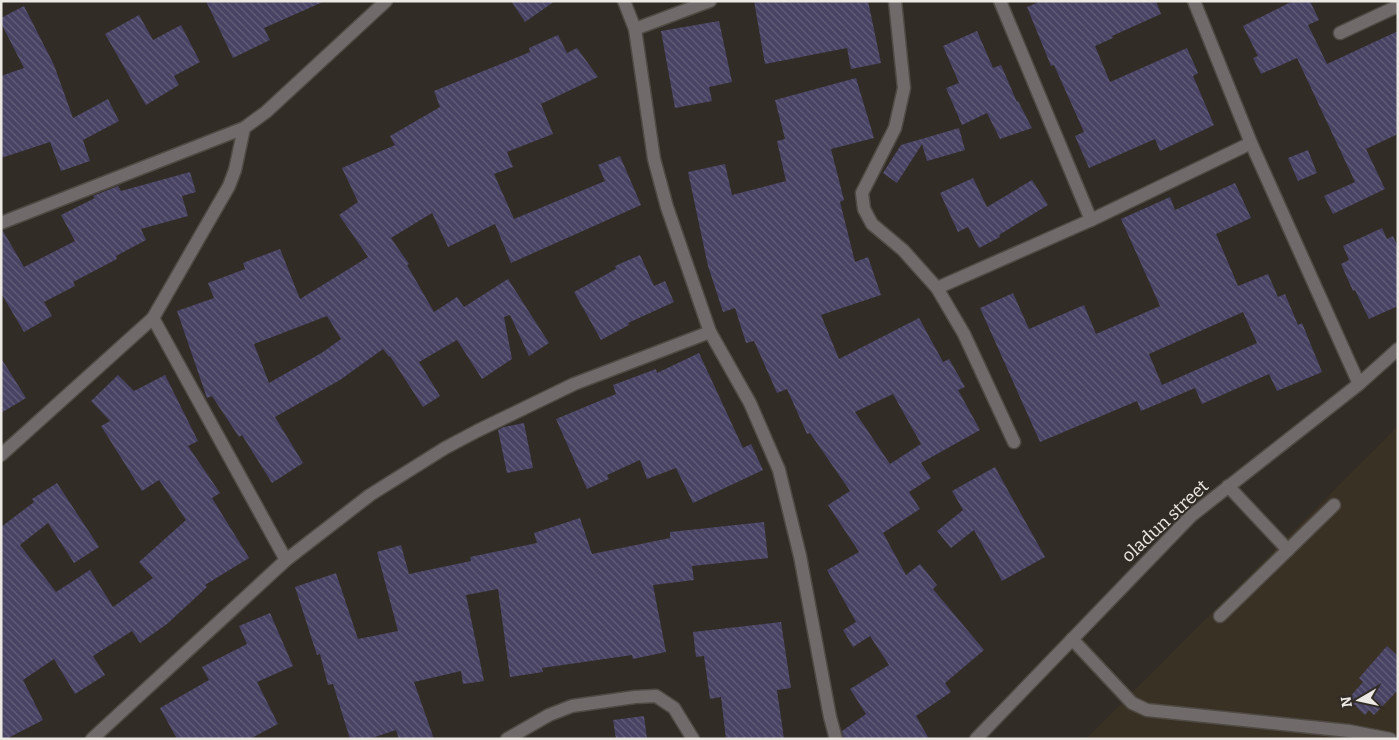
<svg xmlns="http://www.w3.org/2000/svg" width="1399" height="740" viewBox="0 0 1399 740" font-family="Bitter,serif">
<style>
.built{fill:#3a3125}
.building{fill:url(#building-back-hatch);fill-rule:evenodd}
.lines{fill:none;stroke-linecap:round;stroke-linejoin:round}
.minor-casing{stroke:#4f4a44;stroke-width:15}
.minor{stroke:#706b6a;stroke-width:12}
.labels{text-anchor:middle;stroke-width:4;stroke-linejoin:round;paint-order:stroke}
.street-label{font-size:18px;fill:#ece9e4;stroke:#312c26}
</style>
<defs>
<pattern id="building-back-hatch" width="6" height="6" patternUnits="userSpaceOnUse" patternTransform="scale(1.25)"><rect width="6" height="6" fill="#484363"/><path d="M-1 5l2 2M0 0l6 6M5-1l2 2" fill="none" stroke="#635e79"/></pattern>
</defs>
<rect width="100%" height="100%" fill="#312c26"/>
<!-- built -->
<path class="built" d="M1398,426V739H1086Z"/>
<!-- building -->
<g class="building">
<path d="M206,1H325L264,28L270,40L233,58Z"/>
<path d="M511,1H555L525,22Z"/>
<path d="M754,1H868L881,63L851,69L847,48L765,64Z"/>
<path d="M1041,1H1156L1161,14L1112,36L1113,38L1095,46L1110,82L1187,48L1198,73L1193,76L1214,125L1160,151L1155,139L1089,168L1075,136L1084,132L1054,65L1051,66L1027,7Z"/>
<path d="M1293,1H1310L1319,20L1308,25L1327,64L1398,31V134L1366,149L1385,189L1333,214L1324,196L1355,182L1297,58L1261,74L1253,58L1258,56L1243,26Z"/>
<path d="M24,6L54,65L73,118L108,99L119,121L83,140L90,161L61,171L50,142L1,158V76L24,68L1,23V18Z"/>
<path d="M139,15L153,40L181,25L200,62L174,76L179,85L146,105L105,34Z"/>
<path d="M719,21L732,82L709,87L712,101L675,108L661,31Z"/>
<path d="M977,31L993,68L1001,65L1017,102L1018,101L1032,128L1000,139L987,113L962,125L946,88L959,83L943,46Z"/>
<path d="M558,35L567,53L577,48L598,77L541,104L553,134L507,152L513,167L494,174L514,219L605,181L598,165L620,156L641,205L511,263L495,224L448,247L432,213L391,238L409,264L407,265L434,312L457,297L464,307L508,279L549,343L529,356L510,315L504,317L512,359L482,379L457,340L419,362L440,396L423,407L390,356L389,357L383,349L340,380L275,417L303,463L272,483L242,435L239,437L212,396L207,398L177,311L214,298L208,283L245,269L243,263L280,249L300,299L368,257L339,215L358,202L342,168L395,145L390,136L440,107L434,91L530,52L529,48ZM327,316L341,339L323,352L269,383L254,344Z"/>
<path d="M856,78L874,138L831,149L844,200L840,202L855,262L868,257L881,295L821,315L839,359L919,318L943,362L949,359L965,387L958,390L980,430L921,463L931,478L909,492L920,509L883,533L906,575L920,564L937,585L933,589L984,650L945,683L951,692L916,716L929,739H844L842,731L866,714L850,689L889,665L870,636L853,647L843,630L856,622L827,570L859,552L828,505L850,491L810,433L807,434L787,389L777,393L754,341L746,343L735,308L723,312L708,266L688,172L725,164L732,195L786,181L777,141L785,139L775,100ZM893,394L921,444L890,464L855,412Z"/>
<path d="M959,128L965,150L927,161L922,144L897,183L883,173L901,145Z"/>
<path d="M1308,150L1317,173L1298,181L1288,158Z"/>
<path d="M190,172L196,192L182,196L188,216L141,229L146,240L116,256L117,259L73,282L75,286L44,302L52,316L24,332L1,293V231H3L24,267L75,241L61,215L95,198L93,196L118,186L121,191Z"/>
<path d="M973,178L987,207L1032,180L1048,205L999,235L1000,237L979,248L968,227L958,232L940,193Z"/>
<path d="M1235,183L1251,218L1216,234L1238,286L1268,274L1278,297L1285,294L1298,325L1302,323L1322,372L1277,391L1269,374L1202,404L1195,388L1141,411L1137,401L1040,442L980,308L1013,293L1029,329L1084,305L1096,334L1160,306L1121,219L1170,197L1175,210ZM1243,312L1257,343L1162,385L1149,354Z"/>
<path d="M1382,228L1387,239L1393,236L1398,247V306L1369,319L1355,290L1353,291L1341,264L1349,260L1343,246Z"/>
<path d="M640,255L654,286L665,281L674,302L628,323L629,325L601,340L574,292L616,269L615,266Z"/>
<path d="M699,353L743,448L751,444L763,470L693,503L676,468L647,479L640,460L607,475L609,479L587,489L556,419L616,394L613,385L656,369L657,373Z"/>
<path d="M1,358L26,398L1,413Z"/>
<path d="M118,375L134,391L165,375L198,441L188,446L220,493L212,498L249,558L205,585L207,587L167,624L140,643L132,631L93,656L105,675L75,694L54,659L23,680L43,720L6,739H1V527L34,502L32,499L57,483L99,547L74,563L48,523L20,545L56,592L90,570L113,607L153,578L139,562L186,520L159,480L142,491L101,426L110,421L91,401Z"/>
<path d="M524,423L533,468L507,473L498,430L504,427Z"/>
<path d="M995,467L1045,557L1002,581L974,530L951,548L937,531L963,510L952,491Z"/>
<path d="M580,518L592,554L670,538V532L764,522L768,558L692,566L694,580L653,585L666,652L633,659L632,655L542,668L543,672L510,677L498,589L466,595L484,681L463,684L461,671L414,682L434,739H399L396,730L369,739H350L333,684L328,685L320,654L317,655L295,587L336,573L358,639L398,631L377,552L401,545L409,574L471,561L470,557L537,543L534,533Z"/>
<path d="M270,613L293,666L257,682L278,724L250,739H177L160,708L209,680L202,667L247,644L239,626Z"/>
<path d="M781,622L791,688L777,690L784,739H726L721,697L710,699L704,656L696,657L693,632Z"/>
<path d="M1387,646L1398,656V690L1374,715L1369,710L1365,715L1348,699L1363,682L1359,678Z"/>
<path d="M644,716L647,739H616L613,720Z"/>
</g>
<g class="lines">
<!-- minor casing -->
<g class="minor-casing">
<g id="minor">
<path d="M624,1L635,29L654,159L667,207L710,332L750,403L779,470L800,556L830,717L836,739"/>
<path d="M895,1L904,88L895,128L862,193L864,209L872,224L903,250L937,288L1091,220L1251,143"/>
<path d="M1000,1L1091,220"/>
<path d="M1194,1L1251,143L1359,384"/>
<path d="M635,29L710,1"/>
<path d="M1340,33L1398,6"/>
<path d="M1,223L244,128L266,112L386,1"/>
<path d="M937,288L964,334L1014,442"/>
<path d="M153,318L229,186L235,170L244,128"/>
<path d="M1,455L153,318L286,560"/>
<path d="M1228,486L1288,550"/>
<path d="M1220,616L1334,505"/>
<path d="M1072,639L1132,703L1147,710L1349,731L1390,739"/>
<path d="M92,739L286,560L370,495L445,448L477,431L574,384L710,332"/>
<path d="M507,739L549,715L572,706L635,697L656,696L674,708L693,739"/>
<path d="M976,739L1191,516L1359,384L1398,349"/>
</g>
</g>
<!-- minor -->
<use href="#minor" class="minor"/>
</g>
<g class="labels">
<!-- street labels -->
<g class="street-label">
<text transform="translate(1165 521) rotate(-43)" y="6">oladun street</text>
</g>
</g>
<!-- border -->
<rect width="1399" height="740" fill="none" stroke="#ece9e4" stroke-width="5"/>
<!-- north arrow -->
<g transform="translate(1359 700) rotate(261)" stroke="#312c26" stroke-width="4" paint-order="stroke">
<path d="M0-4L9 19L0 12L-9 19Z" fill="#ece9e4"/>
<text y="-8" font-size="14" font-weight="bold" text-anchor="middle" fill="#ece9e4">N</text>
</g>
</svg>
